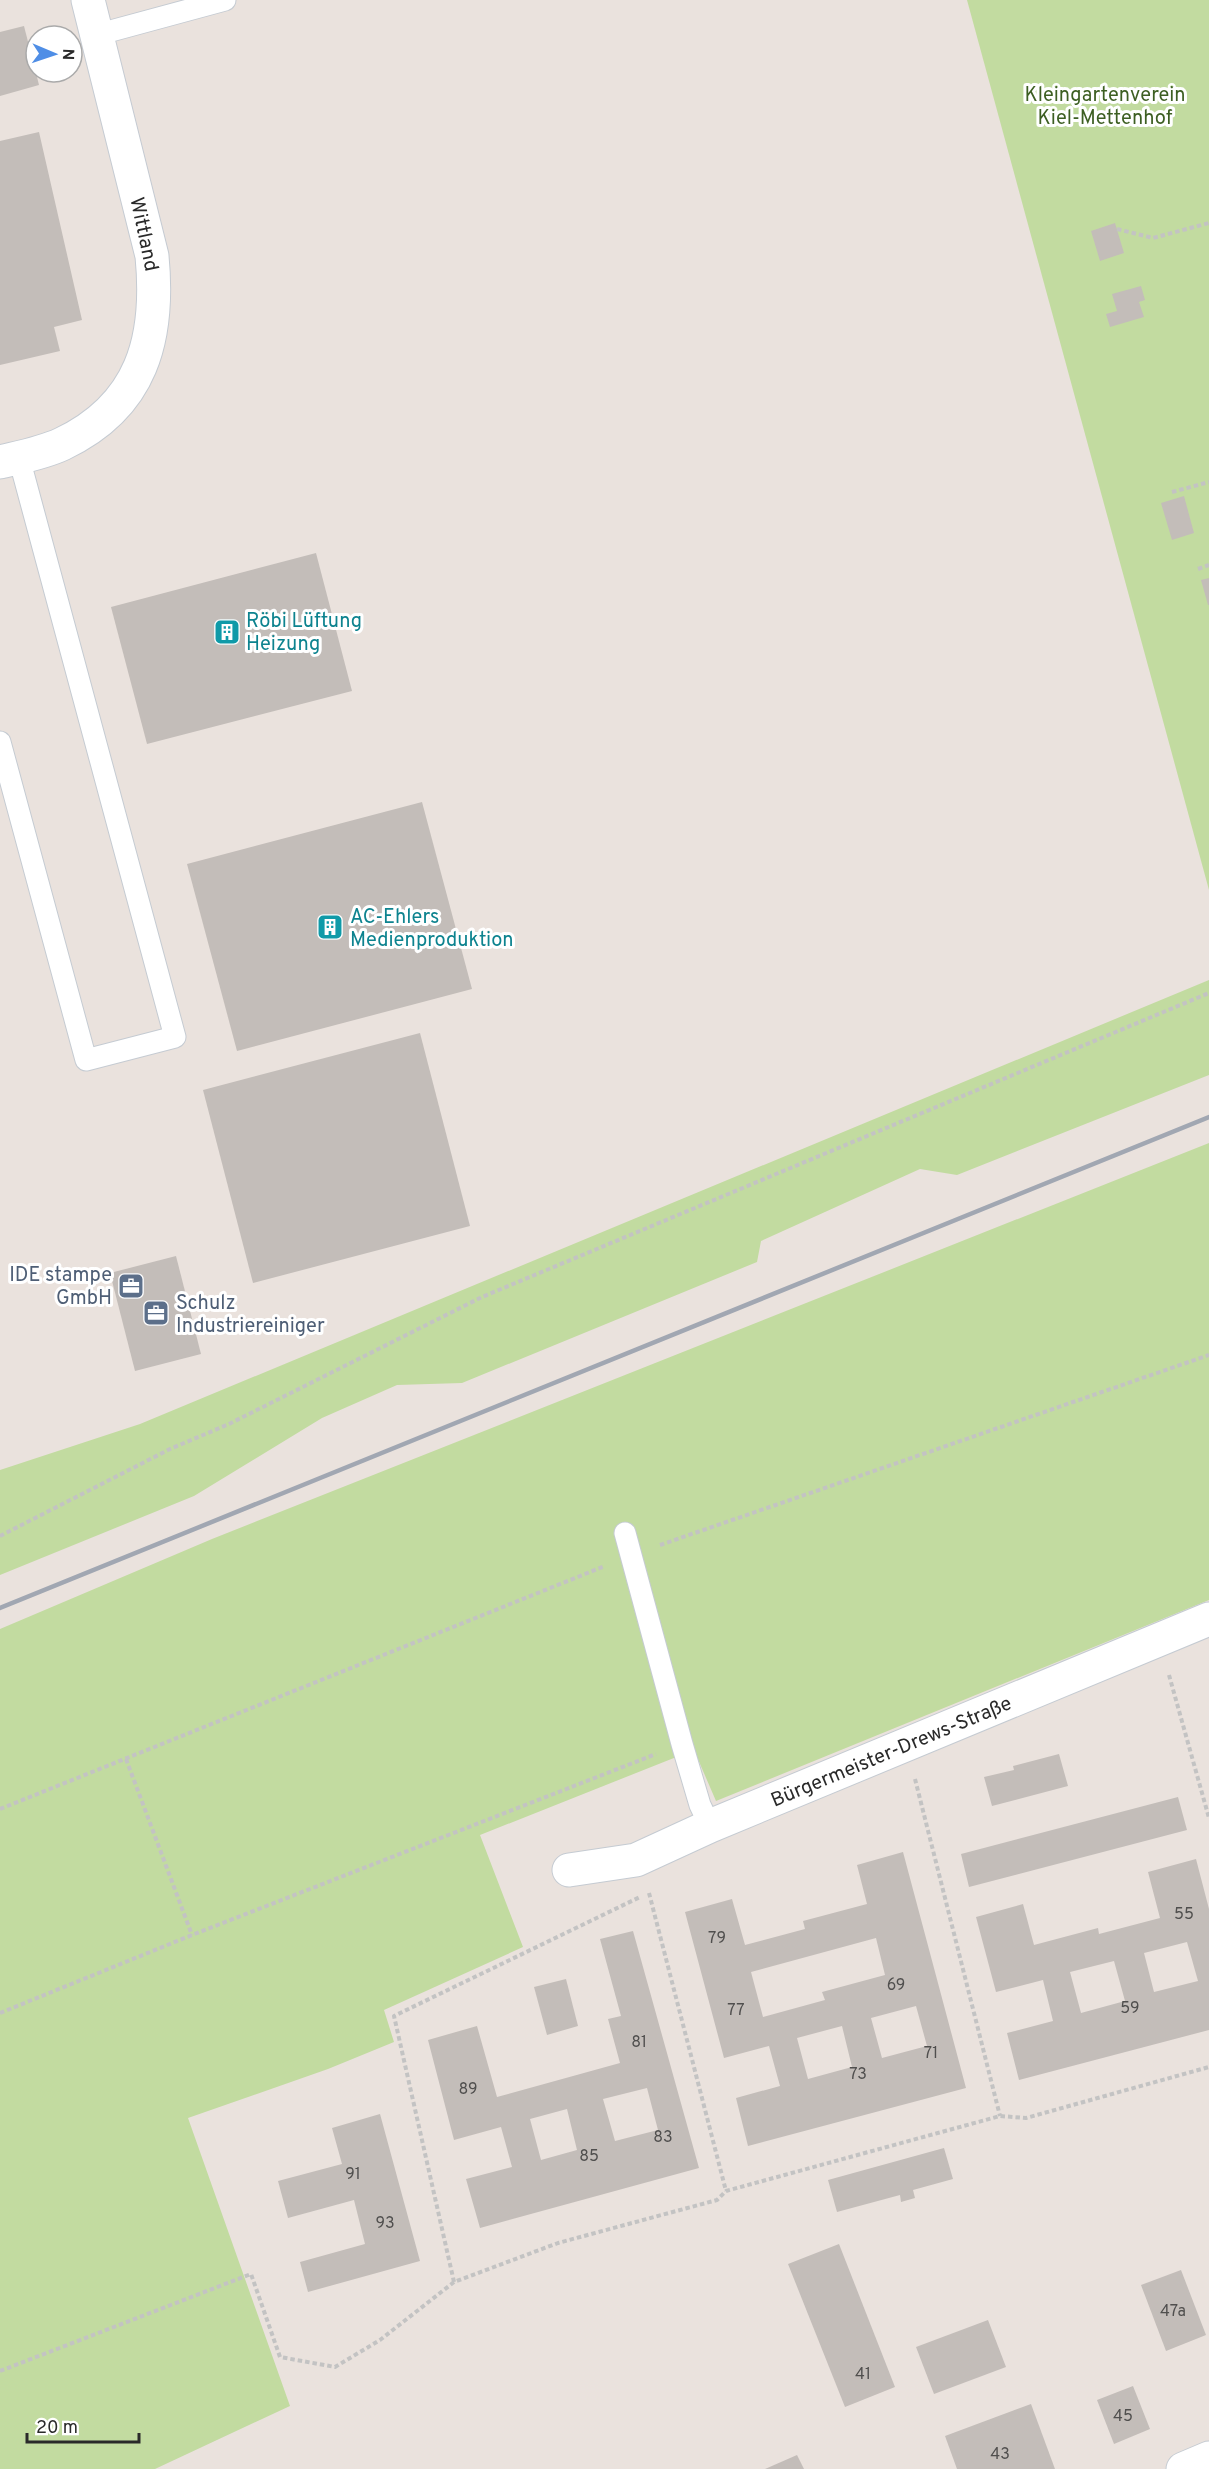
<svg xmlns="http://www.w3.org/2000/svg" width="1209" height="2469" viewBox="0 0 1209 2469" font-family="Overpass,sans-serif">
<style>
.green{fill:#c2dba0}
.building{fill:#c3bdb9;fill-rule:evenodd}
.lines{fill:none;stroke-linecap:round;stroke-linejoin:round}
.service-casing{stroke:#c5cbd2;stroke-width:23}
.minor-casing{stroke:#c5cbd2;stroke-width:35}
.path{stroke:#c3c3c3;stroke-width:4;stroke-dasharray:4.5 3;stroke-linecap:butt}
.service{stroke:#fff;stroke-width:21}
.minor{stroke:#fff;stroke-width:33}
.rail{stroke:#a1a7b2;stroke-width:4.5}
.labels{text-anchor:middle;stroke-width:6;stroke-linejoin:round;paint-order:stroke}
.number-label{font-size:16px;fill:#504f4e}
.park-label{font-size:20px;fill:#3d5f22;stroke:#fff}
.street-label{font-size:20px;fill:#2a2a2a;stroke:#fff}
.culture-label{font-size:20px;fill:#0d838f;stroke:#fff;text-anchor:start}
.service-label{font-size:20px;fill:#4e5e75;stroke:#fff;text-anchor:end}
</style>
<rect width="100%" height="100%" fill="#eae2dd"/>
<!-- green -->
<g class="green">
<path d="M967,0H1209V890Z"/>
<path d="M1209,980V1075L957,1175L920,1169L761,1241L757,1262L462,1383L397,1385L322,1418L194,1496L0,1575V1470L140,1424Z"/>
<path d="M1209,1143V1600L716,1801L694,1750L480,1835L523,1947L384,2010L394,2042L328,2069L188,2118L290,2406L155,2469H0V1629L212,1539Z"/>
</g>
<!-- building -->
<g class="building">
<path d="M24,26L39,85L0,96V32Z"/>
<path d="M39,132L82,320L54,327L60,351L0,365V141Z"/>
<path d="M1115,223L1124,253L1100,261L1091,231Z"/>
<path d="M1141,286L1145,300L1139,302L1144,317L1110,327L1106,314L1117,311L1112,294Z"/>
<path d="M1184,496L1194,533L1172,540L1161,503Z"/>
<path d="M316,553L352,691L147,744L111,607Z"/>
<path d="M1209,578V605H1208L1201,580Z"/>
<path d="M422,802L472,989L237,1051L187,864Z"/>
<path d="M420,1033L470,1226L253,1283L203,1090Z"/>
<path d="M176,1256L201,1354L135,1371L110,1273Z"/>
<path d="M1059,1754L1068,1786L992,1806L984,1777L1014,1770L1013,1766Z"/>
<path d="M1178,1797L1187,1830L969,1887L961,1854Z"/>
<path d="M903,1852L966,2088L748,2146L736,2098L780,2086L769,2046L724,2058L685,1912L732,1899L745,1945L805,1929L803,1921L867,1904L857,1865ZM876,1938L885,1975L822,1992L825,2000L763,2017L751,1972ZM916,2006L927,2046L882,2058L871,2018ZM842,2026L852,2067L808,2079L797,2038Z"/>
<path d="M1196,1859L1209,1909V2030L1019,2080L1007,2033L1053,2021L1043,1980L996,1992L976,1917L1023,1904L1034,1945L1098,1928L1099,1934L1160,1918L1148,1872ZM1187,1942L1198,1981L1154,1992L1144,1953ZM1114,1961L1125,2001L1081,2013L1070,1972Z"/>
<path d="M633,1931L699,2168L480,2228L466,2179L512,2167L501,2127L454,2140L428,2040L477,2026L497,2097L620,2063L608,2019L621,2016L600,1939ZM647,2088L658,2130L615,2141L603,2099ZM567,2109L577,2150L541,2160L530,2119Z"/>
<path d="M566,1979L578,2026L547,2035L534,1987Z"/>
<path d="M380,2114L420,2261L308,2292L300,2262L365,2244L354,2200L288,2218L278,2181L342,2164L332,2128Z"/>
<path d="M944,2148L953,2179L913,2190L915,2198L901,2202L900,2195L837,2212L828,2180Z"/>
<path d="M839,2244L895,2387L845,2407L788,2264Z"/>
<path d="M1181,2270L1206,2335L1166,2351L1141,2285Z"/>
<path d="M988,2320L1006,2367L934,2394L916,2347Z"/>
<path d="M1133,2386L1150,2429L1114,2444L1097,2400Z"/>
<path d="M1031,2404L1055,2469H957L945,2436Z"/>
<path d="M797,2455L804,2469H765Z"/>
</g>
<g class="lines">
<!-- service casing -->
<g class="service-casing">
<g id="service">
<path d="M96,35L225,0"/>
<path d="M0,742L86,1060L175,1037L19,458"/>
<path d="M625,1533L682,1744L700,1805L710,1826"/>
</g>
</g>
<!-- minor casing -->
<g class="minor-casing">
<g id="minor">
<path d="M0,462C21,457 43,453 62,444C142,406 160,339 152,256L88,0"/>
<path id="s1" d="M569,1870L636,1860L710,1826L1209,1619"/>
<path d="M1183,2469L1209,2458"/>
</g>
</g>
<!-- path -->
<g class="path">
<path d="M1117,229L1153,238L1209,223"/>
<path d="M1172,492L1209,482"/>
<path d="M1198,569L1209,565"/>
<path d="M0,1536L170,1449L229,1424L482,1297L1209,993"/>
<path d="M660,1545L1209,1355"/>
<path d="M1169,1675L1209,1818"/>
<path d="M126,1759L192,1935"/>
<path d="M915,1779L1000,2116"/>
<path d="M0,1809L605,1566"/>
<path d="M649,1893L726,2191"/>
<path d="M0,2013L192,1935L656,1754"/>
<path d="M454,2282L394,2016L640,1897"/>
<path d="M0,2371L251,2274L280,2357L335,2367L380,2340L454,2282L558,2243L717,2200L726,2191L1000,2116L1026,2118L1209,2067"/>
</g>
<!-- service -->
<use href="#service" class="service"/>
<!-- minor -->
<use href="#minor" class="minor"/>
<!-- rail -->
<path class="rail" d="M0,1608L1209,1117"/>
</g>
<!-- icons -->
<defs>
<g id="building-square" transform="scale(1.35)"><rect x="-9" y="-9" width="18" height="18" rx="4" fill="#0f9aa8" stroke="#fff"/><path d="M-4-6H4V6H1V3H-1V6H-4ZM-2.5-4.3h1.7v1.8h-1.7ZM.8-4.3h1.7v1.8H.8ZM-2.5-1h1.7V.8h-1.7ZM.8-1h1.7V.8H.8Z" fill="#fff"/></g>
<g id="office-square" transform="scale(1.35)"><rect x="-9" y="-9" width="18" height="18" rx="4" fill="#5c6f8a" stroke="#fff"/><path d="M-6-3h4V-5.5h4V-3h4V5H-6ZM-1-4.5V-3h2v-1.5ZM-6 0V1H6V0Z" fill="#fff"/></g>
</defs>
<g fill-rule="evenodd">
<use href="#building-square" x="227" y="632"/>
<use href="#building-square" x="330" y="927"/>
<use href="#office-square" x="131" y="1286"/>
<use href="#office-square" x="156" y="1313"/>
</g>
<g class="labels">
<!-- number labels -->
<g class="number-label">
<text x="1184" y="1919">55</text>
<text x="717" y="1943">79</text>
<text x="896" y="1990">69</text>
<text x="1130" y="2013">59</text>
<text x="736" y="2015">77</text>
<text x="639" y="2047">81</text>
<text x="931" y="2058">71</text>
<text x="858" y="2079">73</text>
<text x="468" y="2094">89</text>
<text x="663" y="2142">83</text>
<text x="589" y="2161">85</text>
<text x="353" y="2179">91</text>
<text x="385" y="2228">93</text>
<text x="1173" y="2316">47a</text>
<text x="863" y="2379">41</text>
<text x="1123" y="2421">45</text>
<text x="1000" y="2459">43</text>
</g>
<!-- park labels -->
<g class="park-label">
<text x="1105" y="101">Kleingartenverein<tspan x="1105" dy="23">Kiel-Mettenhof</tspan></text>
</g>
<!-- street labels -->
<g class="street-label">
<text transform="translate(145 234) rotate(78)" y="7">Wittland</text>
<text dy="7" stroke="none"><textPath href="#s1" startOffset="345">Bürgermeister-Drews-Straße</textPath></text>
</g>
<!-- culture labels -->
<g class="culture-label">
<text x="246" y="627">Röbi Lüftung<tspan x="246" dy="23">Heizung</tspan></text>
<text x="350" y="923">AC-Ehlers<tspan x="350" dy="23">Medienproduktion</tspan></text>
</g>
<!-- service labels -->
<g class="service-label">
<text x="112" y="1281">IDE stampe<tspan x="112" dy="23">GmbH</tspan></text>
<text x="176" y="1309" text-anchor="start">Schulz<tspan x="176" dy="23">Industriereiniger</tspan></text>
</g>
</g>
<!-- north arrow -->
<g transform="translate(54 54) rotate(92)"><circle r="28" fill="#ffffff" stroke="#aaaaaa" stroke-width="1.5"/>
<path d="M0-4.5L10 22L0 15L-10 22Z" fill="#4f8ee6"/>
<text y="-9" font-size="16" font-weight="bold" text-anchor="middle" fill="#2a2a2a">N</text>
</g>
<!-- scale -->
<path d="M27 2433v9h112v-9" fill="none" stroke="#2a2a2a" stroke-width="3"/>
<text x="36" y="2433" font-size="18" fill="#2a2a2a" stroke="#ffffff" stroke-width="4.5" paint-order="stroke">20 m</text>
</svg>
